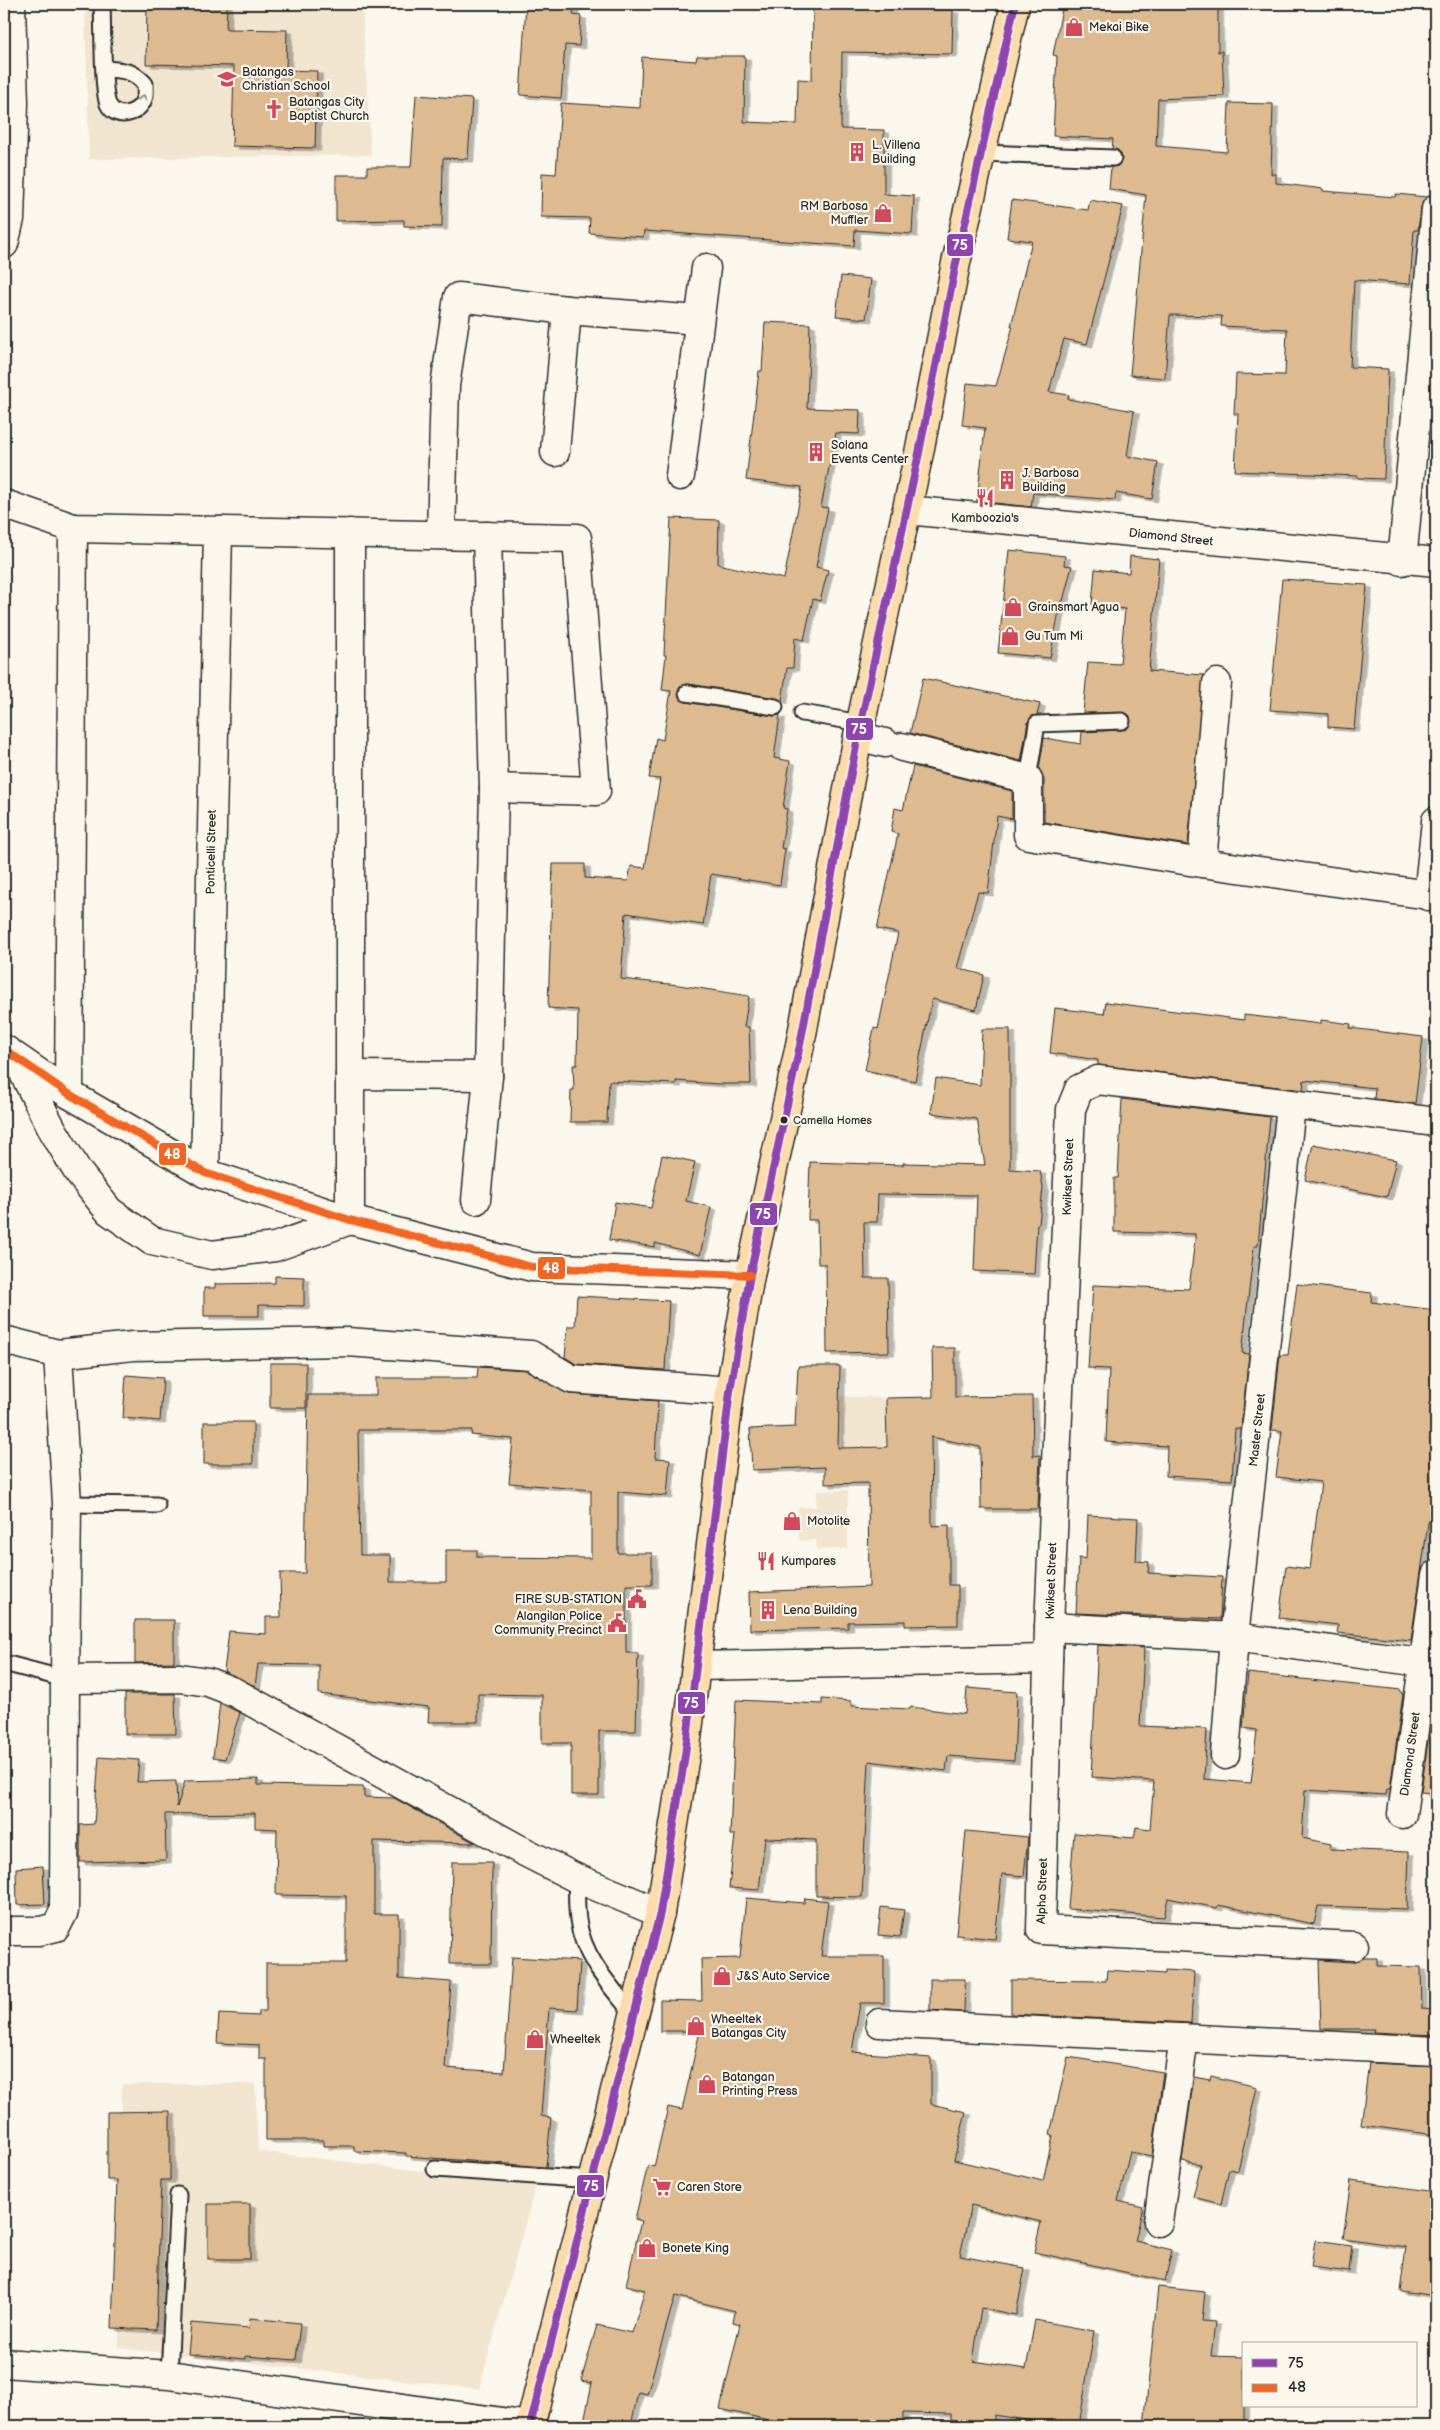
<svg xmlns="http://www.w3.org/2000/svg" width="1440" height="2430" viewBox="0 0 1440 2430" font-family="'Balsamiq Sans',sans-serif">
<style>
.built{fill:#f2e5d0}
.building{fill:#deba90;stroke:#2b2b2b;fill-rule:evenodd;filter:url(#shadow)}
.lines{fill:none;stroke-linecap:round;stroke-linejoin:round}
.lane-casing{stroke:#2b2b2b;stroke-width:19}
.street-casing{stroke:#2b2b2b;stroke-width:31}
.primary-casing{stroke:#2b2b2b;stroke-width:31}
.lane{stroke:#fbf7ec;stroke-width:15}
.street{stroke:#fbf7ec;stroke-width:28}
.primary{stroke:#fcdcac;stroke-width:28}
.bus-1-casing{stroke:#fbf7ec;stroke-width:11}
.bus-2-casing{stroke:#fbf7ec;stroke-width:11}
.bus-1{stroke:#8e44ad;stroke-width:8}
.bus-2{stroke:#f26522;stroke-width:8}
.oneway{stroke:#93918c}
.bus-dot{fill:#2b2b2b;stroke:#fbf7ec;stroke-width:2}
.labels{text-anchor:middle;stroke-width:4.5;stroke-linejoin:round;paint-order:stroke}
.bus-label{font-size:11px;fill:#2b2b2b;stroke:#fbf7ec;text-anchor:start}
.poi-label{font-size:12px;fill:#2b2b2b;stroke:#fbf7ec;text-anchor:start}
.street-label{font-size:12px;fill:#2b2b2b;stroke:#fbf7ec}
.line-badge{stroke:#fbf7ec;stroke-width:2}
.badge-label{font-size:14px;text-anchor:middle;font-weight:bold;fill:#fff}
</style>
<defs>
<filter id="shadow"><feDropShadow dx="5.5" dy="3" stdDeviation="0" flood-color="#0004"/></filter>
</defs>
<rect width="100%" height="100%" fill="#fbf7ec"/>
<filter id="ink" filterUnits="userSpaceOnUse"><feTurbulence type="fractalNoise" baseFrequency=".02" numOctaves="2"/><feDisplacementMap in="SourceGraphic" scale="10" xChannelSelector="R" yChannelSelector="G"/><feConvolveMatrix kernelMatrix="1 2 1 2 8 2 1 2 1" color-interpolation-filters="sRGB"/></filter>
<g filter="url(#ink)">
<!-- built -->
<g class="built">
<path d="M85,4H362L371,155L89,159Z"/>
<path d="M839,1396L886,1398L887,1442L880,1447L841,1448Z"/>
<path d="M848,1490V1549L817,1550L816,1540L799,1541L798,1507H816L817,1491Z"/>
<path d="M122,2084H255L258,2151L536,2185L479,2389L119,2348Z"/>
<path d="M343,2419L410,2426H341Z"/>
</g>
<!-- building -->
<g class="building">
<path d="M147,4H227L226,29L287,30L286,70L317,71L315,148L232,146L234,66L146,64Z"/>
<path d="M526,4H574L573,15L581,16L579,46L565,45L561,98L520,95Z"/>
<path d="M859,4H904V9L953,10L952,54L842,52L841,129L884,130V194L914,196L912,234L855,230L854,246L644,231L643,237L589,233L590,218L541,217L542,173L556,174L561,103L640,108L642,57L696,61L697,56H745L744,122L797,124L798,79L812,80L813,5L859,6Z"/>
<path d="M1063,4H1124L1176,8V4H1218V52L1222,51L1224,96L1158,99L1156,146L1227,152L1229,103L1273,104L1271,174H1276V183L1323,189V191L1395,197L1396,194L1427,197L1421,207L1418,230H1414L1410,284L1354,280L1350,367L1388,369L1384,479L1358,478V476L1235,471L1238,414H1234L1236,374L1285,375L1287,329L1221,326L1222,316L1170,315L1165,378L1130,375L1146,195L1109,189L1111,167L1118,166L1122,159L1118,150L1112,149L1113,139L1053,136L1057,56L1053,55Z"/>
<path d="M416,95L472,99L468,159L443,158L442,227L404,226V220L336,221V175H367V167H411Z"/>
<path d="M1012,200L1088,210L1090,200L1123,206L1087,344L1064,339L1049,392L1069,395L1068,399L1134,411L1127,456L1158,462L1152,499L1116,493L1115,500L1033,493L1031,507L977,501L985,428L962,425L967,383L996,386L1013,326H1011L1032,241L1007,238Z"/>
<path d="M841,276L871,279L866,319L836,316Z"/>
<path d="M765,322L810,324L807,408L860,410L859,434L836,433L821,507L828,508L816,567L828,570L820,601L813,599L804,640L795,638L793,668H787L782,701L776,698L688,684L680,687L678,692L681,700L686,702L774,716L780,715L774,758L790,761L783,808L787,809L781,848L785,849L780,885L711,874L703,925L626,913L621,979L679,985L749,996L744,1027H749L751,1084H718L676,1081V1084L609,1081L607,1122H570L571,1090H574L573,1065H577L578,1010L548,1008L553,864H585V878L628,881L631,866L645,868L660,779L649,778L656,738L663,740L671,691L662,690L666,655H664L671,518L719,520L718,564L784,579L802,487L746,480L759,371H762Z"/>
<path d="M1009,550L1065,556L1064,565L1072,566L1063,601H1061L1050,658L998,653Z"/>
<path d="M1130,556L1159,559L1149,671L1204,675L1188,845L1044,822V779L1039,769L1044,738L1081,744L1082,732L1122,730L1130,725V716L1126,713H1083L1088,662L1120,664L1125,609L1092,605L1095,569L1129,573Z"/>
<path d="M1282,579L1367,585L1354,729L1328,727V714L1270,710Z"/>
<path d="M923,678L1040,704L1037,715L1032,716L1028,722L1021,761L910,733Z"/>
<path d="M913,766L1012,791V819L997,816L988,893L978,892L957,968L984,975L976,1010L932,999L915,1081L865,1070L874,1028L878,1029L898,933L877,929L898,834L891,832L895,808L903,810Z"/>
<path d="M1106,1002L1244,1020V1015L1321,1024V1020L1351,1024L1350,1028L1423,1037L1415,1104L1374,1099L1375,1088L1304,1080L1303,1090L1098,1065V1060L1050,1053L1055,1008L1104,1014Z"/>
<path d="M982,1029H1010V1169L1040,1171L1043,1187L1039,1224H1037L1034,1274L974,1271L977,1195L878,1194L877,1222H864L865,1278H888L889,1352L827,1353L826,1264H818L817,1220H808L810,1162L903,1165V1163L985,1165L977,1119L931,1113L936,1078L980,1085Z"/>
<path d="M1122,1099L1270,1117L1258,1246H1254L1242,1353L1249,1354L1241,1429L1235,1428L1232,1480L1166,1476L1167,1446L1106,1442L1109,1369L1088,1368L1093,1285L1189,1289L1195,1239V1234L1114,1232V1178H1118Z"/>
<path d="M1313,1144L1396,1160L1387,1197L1305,1180Z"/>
<path d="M662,1155L695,1162L686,1201L711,1207L700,1255L655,1243V1247L609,1240L615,1202L651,1208Z"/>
<path d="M275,1276L304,1277V1306L259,1305V1316H204V1288H215V1284L275,1283Z"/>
<path d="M1297,1284L1372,1293L1371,1302L1436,1310V1504L1431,1503L1411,1640L1337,1633L1338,1625L1279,1618L1286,1566L1310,1569L1321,1482L1276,1477L1282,1431L1272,1430L1280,1355H1288Z"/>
<path d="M577,1296L669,1301L665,1370L576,1364L565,1357L568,1326H575Z"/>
<path d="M932,1348H955V1397L1032,1396L1033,1456L1040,1455L1038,1509H981L980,1447L931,1437L932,1526L949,1525V1585H958V1625L905,1626V1621L848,1622V1628L750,1630L749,1592L869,1587L868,1483L825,1484V1467L752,1470L750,1429L795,1427L798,1366H840L838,1448L887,1447L886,1398L933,1397Z"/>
<rect x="270" y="1363" width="36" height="45"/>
<path d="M478,1367L526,1370L569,1394L658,1401L655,1458L670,1459L667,1496L618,1492V1553H652V1585H626V1653H638L636,1731H599V1795H571V1743H542V1695L478,1694V1722H428L429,1707L319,1694V1665L258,1664L255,1686L224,1671L229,1631L266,1634V1617H281L280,1573H305L308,1395H376V1378H477ZM358,1430H472L471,1435L513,1439L509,1483L591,1490V1558L477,1557V1550H446V1582H390V1555H360Z"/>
<path d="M126,1375L163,1378L160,1421L123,1418Z"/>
<rect x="204" y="1422" width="49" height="42"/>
<path d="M1088,1515L1138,1518L1136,1561L1149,1562L1148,1573L1222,1577L1220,1619L1076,1613L1079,1558L1086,1559Z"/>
<path d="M135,1620H174V1662L135,1663Z"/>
<path d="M1098,1645L1144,1648L1140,1726L1207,1729L1204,1779L1251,1783L1257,1730L1243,1728L1248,1673L1401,1690V1693L1403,1694L1390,1789H1387L1386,1795L1305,1790L1302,1838L1331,1844L1330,1849L1409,1852L1407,1909L1318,1906L1314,1924L1218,1905L1217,1908L1168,1898L1164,1917L1068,1909L1074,1833L1134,1838L1136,1827L1150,1829L1154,1781L1091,1777Z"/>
<path d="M967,1688L1017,1692L1014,1761L948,1756L946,1771L869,1761L862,1897L816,1896V1840L765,1838L759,1890L729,1888L735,1835H730L736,1700L822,1704V1699L851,1701V1706L910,1709L911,1707L965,1714Z"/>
<path d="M125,1694H175L176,1734H125Z"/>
<path d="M1434,1697H1436V1794L1421,1792Z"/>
<path d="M220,1703L240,1713L225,1759L213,1757Z"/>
<path d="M99,1757L139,1760L137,1782L176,1781L177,1807L185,1781L258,1779V1785L364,1787V1797L394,1798L475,1843L374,1841V1914H399V1978L451,1982L445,2068L504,2072L512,1957L580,1961L577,2010L549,2008L541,2116L551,2118L546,2167L406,2156V2153L354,2151V2146H323V2140H266V2059H259V2045L217,2043L219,2014L259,2016V2011H266V1963H346V1896L276,1895L277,1829L255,1828V1813L165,1814L166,1860L80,1862V1825L94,1824Z"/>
<path d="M966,1831L1028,1837L1024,1876L1002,1874L995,1939L956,1935Z"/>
<path d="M452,1862H492L491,1964H450Z"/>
<path d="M43,1866L45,1904L17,1905L16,1868Z"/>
<path d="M746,1898L804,1903L805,1898L828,1901L821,1956H884V2003H860L852,2052L931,2058V2104L966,2112L954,2160L1043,2181L1053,2135L1050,2134L1068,2057L1163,2072L1152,2156L1130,2152L1118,2201L1143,2207L1135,2241L1172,2250L1165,2281L1034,2252L1041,2222L971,2205L960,2256L1025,2268L1016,2315L981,2308L973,2361L1026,2369L1035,2320L1094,2331L1079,2426H1066L994,2415V2422L951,2420V2414L903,2413V2426H795L720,2409L740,2324L733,2322L735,2311L675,2296L647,2394L638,2392L631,2426H583L592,2383L581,2381L597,2325L632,2333L645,2290L626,2285L641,2221L635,2219L648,2165L654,2167L668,2107L682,2110L700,2031H660V2000L702,2001L701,1959L740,1958Z"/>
<path d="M881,1907L904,1910L900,1937L878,1935Z"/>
<path d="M1363,1958H1377V1966L1421,1967L1422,2009L1436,2010V2035L1373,2032L1374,2029H1321L1319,1960L1353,1962Z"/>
<path d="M1107,1970L1165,1974V1970L1194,1972L1191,2023L1011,2014V1980L1106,1981Z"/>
<path d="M930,1979H965L964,2012L930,2010Z"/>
<path d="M1369,2063L1436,2066V2135L1361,2125Z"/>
<path d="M1211,2076L1257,2087L1238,2171L1229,2169L1221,2204L1193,2197L1201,2164L1182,2161L1194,2077L1210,2080Z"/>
<path d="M170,2111V2180H161L156,2330L112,2328L117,2180H107V2112Z"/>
<path d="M1351,2180L1436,2192V2296L1400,2291L1406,2247L1343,2238Z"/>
<rect x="208" y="2204" width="42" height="55"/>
<path d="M1315,2240L1352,2245L1349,2272L1311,2267Z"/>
<path d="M1158,2287L1205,2292L1202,2321L1215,2322L1211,2356L1244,2357V2426H1144Z"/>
<path d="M250,2318L300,2323L296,2360L246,2356V2359L188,2354L191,2323L249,2328Z"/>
</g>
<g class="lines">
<!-- lane casing -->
<g class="lane-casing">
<g id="lane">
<path d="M102,4C103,23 102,90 108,104C116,121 139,114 144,99C146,95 145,89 145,84C133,70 122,70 105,69"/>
<path d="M981,153L1113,158"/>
<path d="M687,693L775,707"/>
<path d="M802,713L861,723"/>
<path d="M1028,779L1037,724L1122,721"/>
<path d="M67,1504L157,1505"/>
<path d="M4,1663L65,1679"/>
<path d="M576,1878C577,1891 576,1906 578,1920C583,1958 611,1987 634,2015"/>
<path d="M435,2169L592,2180"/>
<path d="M169,2375L178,2195"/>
</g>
</g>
<!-- street casing -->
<g class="street-casing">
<g id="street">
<path d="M4,244L10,219L14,103L11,4"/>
<path d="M555,452L567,310"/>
<path d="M680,476L706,268"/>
<path d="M4,504L73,528L577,538L596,791L494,788"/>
<path d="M907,510L1436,562"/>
<path d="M350,533V1075"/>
<path d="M441,535L445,386L458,297L567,310L699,320"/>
<path d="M1402,561L1436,209"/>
<path d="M858,736L885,743"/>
<path d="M902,747L1028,779V835L1202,863L1436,896"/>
<path d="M1202,863L1217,683"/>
<path d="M1428,896L1436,821"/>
<path d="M4,1049L69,1094L205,1173L350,1220L532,1267L750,1275"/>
<path d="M17,1060L51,1127L78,1172L109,1211L152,1241L212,1255L275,1247L350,1220V1075L488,1076"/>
<path d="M69,1094L73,528"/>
<path d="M205,1173L218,531"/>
<path d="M476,1200L488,1076L494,788L487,536"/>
<path d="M4,1340L58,1354L67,1504L65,1679L180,1678L208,1682L234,1692L517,1848L576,1878L660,1913"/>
<path d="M58,1354L133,1346L347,1342L531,1355L571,1379L730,1391"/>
<path d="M1049,1627L1234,1637L1436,1664"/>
<path d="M697,1666L1048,1659"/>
<path d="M1225,1755L1234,1637L1291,1106"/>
<path d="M1402,1814L1436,1575"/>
<path d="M4,1931H40L56,1927L64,1911L65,1679"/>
<path d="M1354,1946L1041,1930L1049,1627L1071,1109L1079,1089L1098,1080L1436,1122"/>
<path d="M880,2023L1436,2051"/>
<path d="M1158,2222L1184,2038"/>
<path d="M4,2363L169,2375L530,2426"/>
</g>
</g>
<!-- primary casing -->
<g class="primary-casing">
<path id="primary" d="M530,2426L660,1913L685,1755L730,1391L750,1275L800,1045L858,736L919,453L956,263L1015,4"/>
</g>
<!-- lane -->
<use href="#lane" class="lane"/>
<!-- street -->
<use href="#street" class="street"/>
<!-- primary -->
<use href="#primary" class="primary"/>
<!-- bus-1 casing -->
<g class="bus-1-casing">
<path id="bus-1" d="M530,2426L660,1913L685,1755L730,1391L750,1275L800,1045L858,736L919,453L956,263L1015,4"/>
</g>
<!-- bus-2 casing -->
<g class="bus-2-casing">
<path id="bus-2" d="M4,1049L69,1094L205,1173L350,1220L532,1267L750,1275"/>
</g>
<!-- bus-1 -->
<use href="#bus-1" class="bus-1"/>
<!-- bus-2 -->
<use href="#bus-2" class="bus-2"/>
</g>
<!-- one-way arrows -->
<defs><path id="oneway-chevron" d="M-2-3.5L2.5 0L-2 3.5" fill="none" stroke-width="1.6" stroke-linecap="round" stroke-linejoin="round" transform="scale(1.25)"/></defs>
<use class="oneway" href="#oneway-chevron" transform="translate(143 98) rotate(-76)"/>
</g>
<!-- icons -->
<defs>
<g id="shop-bare" transform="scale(1.5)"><path d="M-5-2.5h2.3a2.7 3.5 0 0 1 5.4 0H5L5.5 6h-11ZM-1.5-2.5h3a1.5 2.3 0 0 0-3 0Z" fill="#d1495b" stroke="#fbf7ec" stroke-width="2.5" paint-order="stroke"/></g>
<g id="school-bare" transform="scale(1.5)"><path d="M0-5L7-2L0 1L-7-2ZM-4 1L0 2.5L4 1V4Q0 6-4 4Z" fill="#d1495b" stroke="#fbf7ec" stroke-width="2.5" paint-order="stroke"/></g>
<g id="church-bare" transform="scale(1.5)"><path d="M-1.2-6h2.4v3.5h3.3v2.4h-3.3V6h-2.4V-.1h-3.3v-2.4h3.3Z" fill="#d1495b" stroke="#fbf7ec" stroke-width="2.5" paint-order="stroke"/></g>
<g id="building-bare" transform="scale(1.5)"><path d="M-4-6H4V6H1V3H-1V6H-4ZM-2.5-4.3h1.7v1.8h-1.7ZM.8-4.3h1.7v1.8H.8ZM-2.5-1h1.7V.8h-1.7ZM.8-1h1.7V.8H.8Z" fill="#d1495b" stroke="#fbf7ec" stroke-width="2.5" paint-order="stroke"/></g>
<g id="restaurant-bare" transform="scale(1.5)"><path d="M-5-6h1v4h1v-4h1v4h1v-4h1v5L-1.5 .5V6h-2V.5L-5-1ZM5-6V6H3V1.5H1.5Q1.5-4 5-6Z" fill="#d1495b" stroke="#fbf7ec" stroke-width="2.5" paint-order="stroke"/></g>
<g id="civic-bare" transform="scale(1.5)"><path d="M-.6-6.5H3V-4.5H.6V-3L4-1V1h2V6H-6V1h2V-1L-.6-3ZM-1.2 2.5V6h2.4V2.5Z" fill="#d1495b" stroke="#fbf7ec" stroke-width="2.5" paint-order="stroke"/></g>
<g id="supermarket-bare" transform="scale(1.5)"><path d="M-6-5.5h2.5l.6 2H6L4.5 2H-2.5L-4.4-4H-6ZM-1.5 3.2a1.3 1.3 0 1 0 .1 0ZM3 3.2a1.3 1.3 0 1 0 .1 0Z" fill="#d1495b" stroke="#fbf7ec" stroke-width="2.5" paint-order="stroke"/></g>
</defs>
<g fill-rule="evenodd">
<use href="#shop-bare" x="1074" y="27"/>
<use href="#school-bare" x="227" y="79"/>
<use href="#church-bare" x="274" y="109"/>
<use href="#building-bare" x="857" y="152"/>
<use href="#shop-bare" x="883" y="213"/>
<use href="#building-bare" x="816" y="452"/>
<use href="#building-bare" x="1007" y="480"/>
<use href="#restaurant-bare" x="985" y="498"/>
<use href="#shop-bare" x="1013" y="607"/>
<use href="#shop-bare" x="1010" y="636"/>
<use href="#shop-bare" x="792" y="1521"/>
<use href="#restaurant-bare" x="766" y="1561"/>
<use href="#civic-bare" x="637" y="1599"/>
<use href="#building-bare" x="768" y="1610"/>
<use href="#civic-bare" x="617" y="1623"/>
<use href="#shop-bare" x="722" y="1976"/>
<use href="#shop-bare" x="696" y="2026"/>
<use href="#shop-bare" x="535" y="2039"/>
<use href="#shop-bare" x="707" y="2084"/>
<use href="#supermarket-bare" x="662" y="2187"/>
<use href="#shop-bare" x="647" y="2248"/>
</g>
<!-- markers -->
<circle class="bus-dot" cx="784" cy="1120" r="4.5"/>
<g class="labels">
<!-- bus labels -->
<g class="bus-label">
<text x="793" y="1124">Camella Homes</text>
</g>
<!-- poi labels -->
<g class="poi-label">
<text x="1089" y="31">Mekai Bike</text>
<text x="242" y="76">Batangas<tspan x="242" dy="14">Christian School</tspan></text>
<text x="289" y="106">Batangas City<tspan x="289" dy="14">Baptist Church</tspan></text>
<text x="872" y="149">L. Villena<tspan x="872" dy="14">Building</tspan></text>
<text x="868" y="210" text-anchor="end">RM Barbosa<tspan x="868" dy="14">Muffler</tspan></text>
<text x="831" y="449">Solana<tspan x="831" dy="14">Events Center</tspan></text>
<text x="1022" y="477">J. Barbosa<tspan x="1022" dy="14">Building</tspan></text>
<text x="985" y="522" text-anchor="middle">Kamboozia's</text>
<text x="1028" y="611">Grainsmart Agua</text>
<text x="1025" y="640">Gu Tum Mi</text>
<text x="807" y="1525">Motolite</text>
<text x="781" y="1565">Kumpares</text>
<text x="622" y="1603" text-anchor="end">FIRE SUB-STATION</text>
<text x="783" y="1614">Lena Building</text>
<text x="602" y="1620" text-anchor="end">Alangilan Police<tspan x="602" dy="14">Community Precinct</tspan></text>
<text x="737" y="1980">J&amp;S Auto Service</text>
<text x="711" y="2023">Wheeltek<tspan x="711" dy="14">Batangas City</tspan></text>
<text x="550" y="2043">Wheeltek</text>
<text x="722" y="2081">Batangan<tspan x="722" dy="14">Printing Press</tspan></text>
<text x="677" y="2191">Caren Store</text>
<text x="662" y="2252">Bonete King</text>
</g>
<!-- street labels -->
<g class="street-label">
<text transform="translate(1171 537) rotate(6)" y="4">Diamond Street</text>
<text transform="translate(211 852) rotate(-89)" y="4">Ponticelli Street</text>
<text transform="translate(1068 1177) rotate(-88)" y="4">Kwikset Street</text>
<text transform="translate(1257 1430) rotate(-84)" y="4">Master Street</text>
<text transform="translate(1051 1581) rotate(-88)" y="4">Kwikset Street</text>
<text transform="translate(1410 1754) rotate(-82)" y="4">Diamond Street</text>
<text transform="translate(1042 1891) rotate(-88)" y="4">Alpha Street</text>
</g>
</g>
<g class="line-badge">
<rect x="946" y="233" width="28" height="24" rx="5" fill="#8e44ad"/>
<rect x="845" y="717" width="29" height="24" rx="5" fill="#8e44ad"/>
<rect x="158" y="1142" width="29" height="24" rx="5" fill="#f26522"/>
<rect x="749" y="1202" width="29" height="24" rx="5" fill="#8e44ad"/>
<rect x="537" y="1256" width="29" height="24" rx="5" fill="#f26522"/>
<rect x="677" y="1691" width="29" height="24" rx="5" fill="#8e44ad"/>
<rect x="576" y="2174" width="29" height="24" rx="5" fill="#8e44ad"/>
</g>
<g class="badge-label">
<text x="960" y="250">75</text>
<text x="859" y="734">75</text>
<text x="172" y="1159">48</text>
<text x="763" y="1219">75</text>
<text x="551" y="1273">48</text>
<text x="691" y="1708">75</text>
<text x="591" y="2191">75</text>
</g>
<!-- margin -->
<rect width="1440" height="2430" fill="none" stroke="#fbf7ec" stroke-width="20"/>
<rect x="10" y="10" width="1420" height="2410" fill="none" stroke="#2b2b2b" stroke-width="2" filter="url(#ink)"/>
<!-- legend -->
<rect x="1242" y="2342" width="175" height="65" fill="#fbf7ec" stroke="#a8a59f"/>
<rect x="1252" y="2359" width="25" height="8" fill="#8e44ad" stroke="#a8a59f"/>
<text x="1288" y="2368" font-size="15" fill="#2b2b2b">75</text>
<rect x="1252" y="2384" width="25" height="8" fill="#f26522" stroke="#a8a59f"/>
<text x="1288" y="2392" font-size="15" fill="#2b2b2b">48</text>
</svg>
